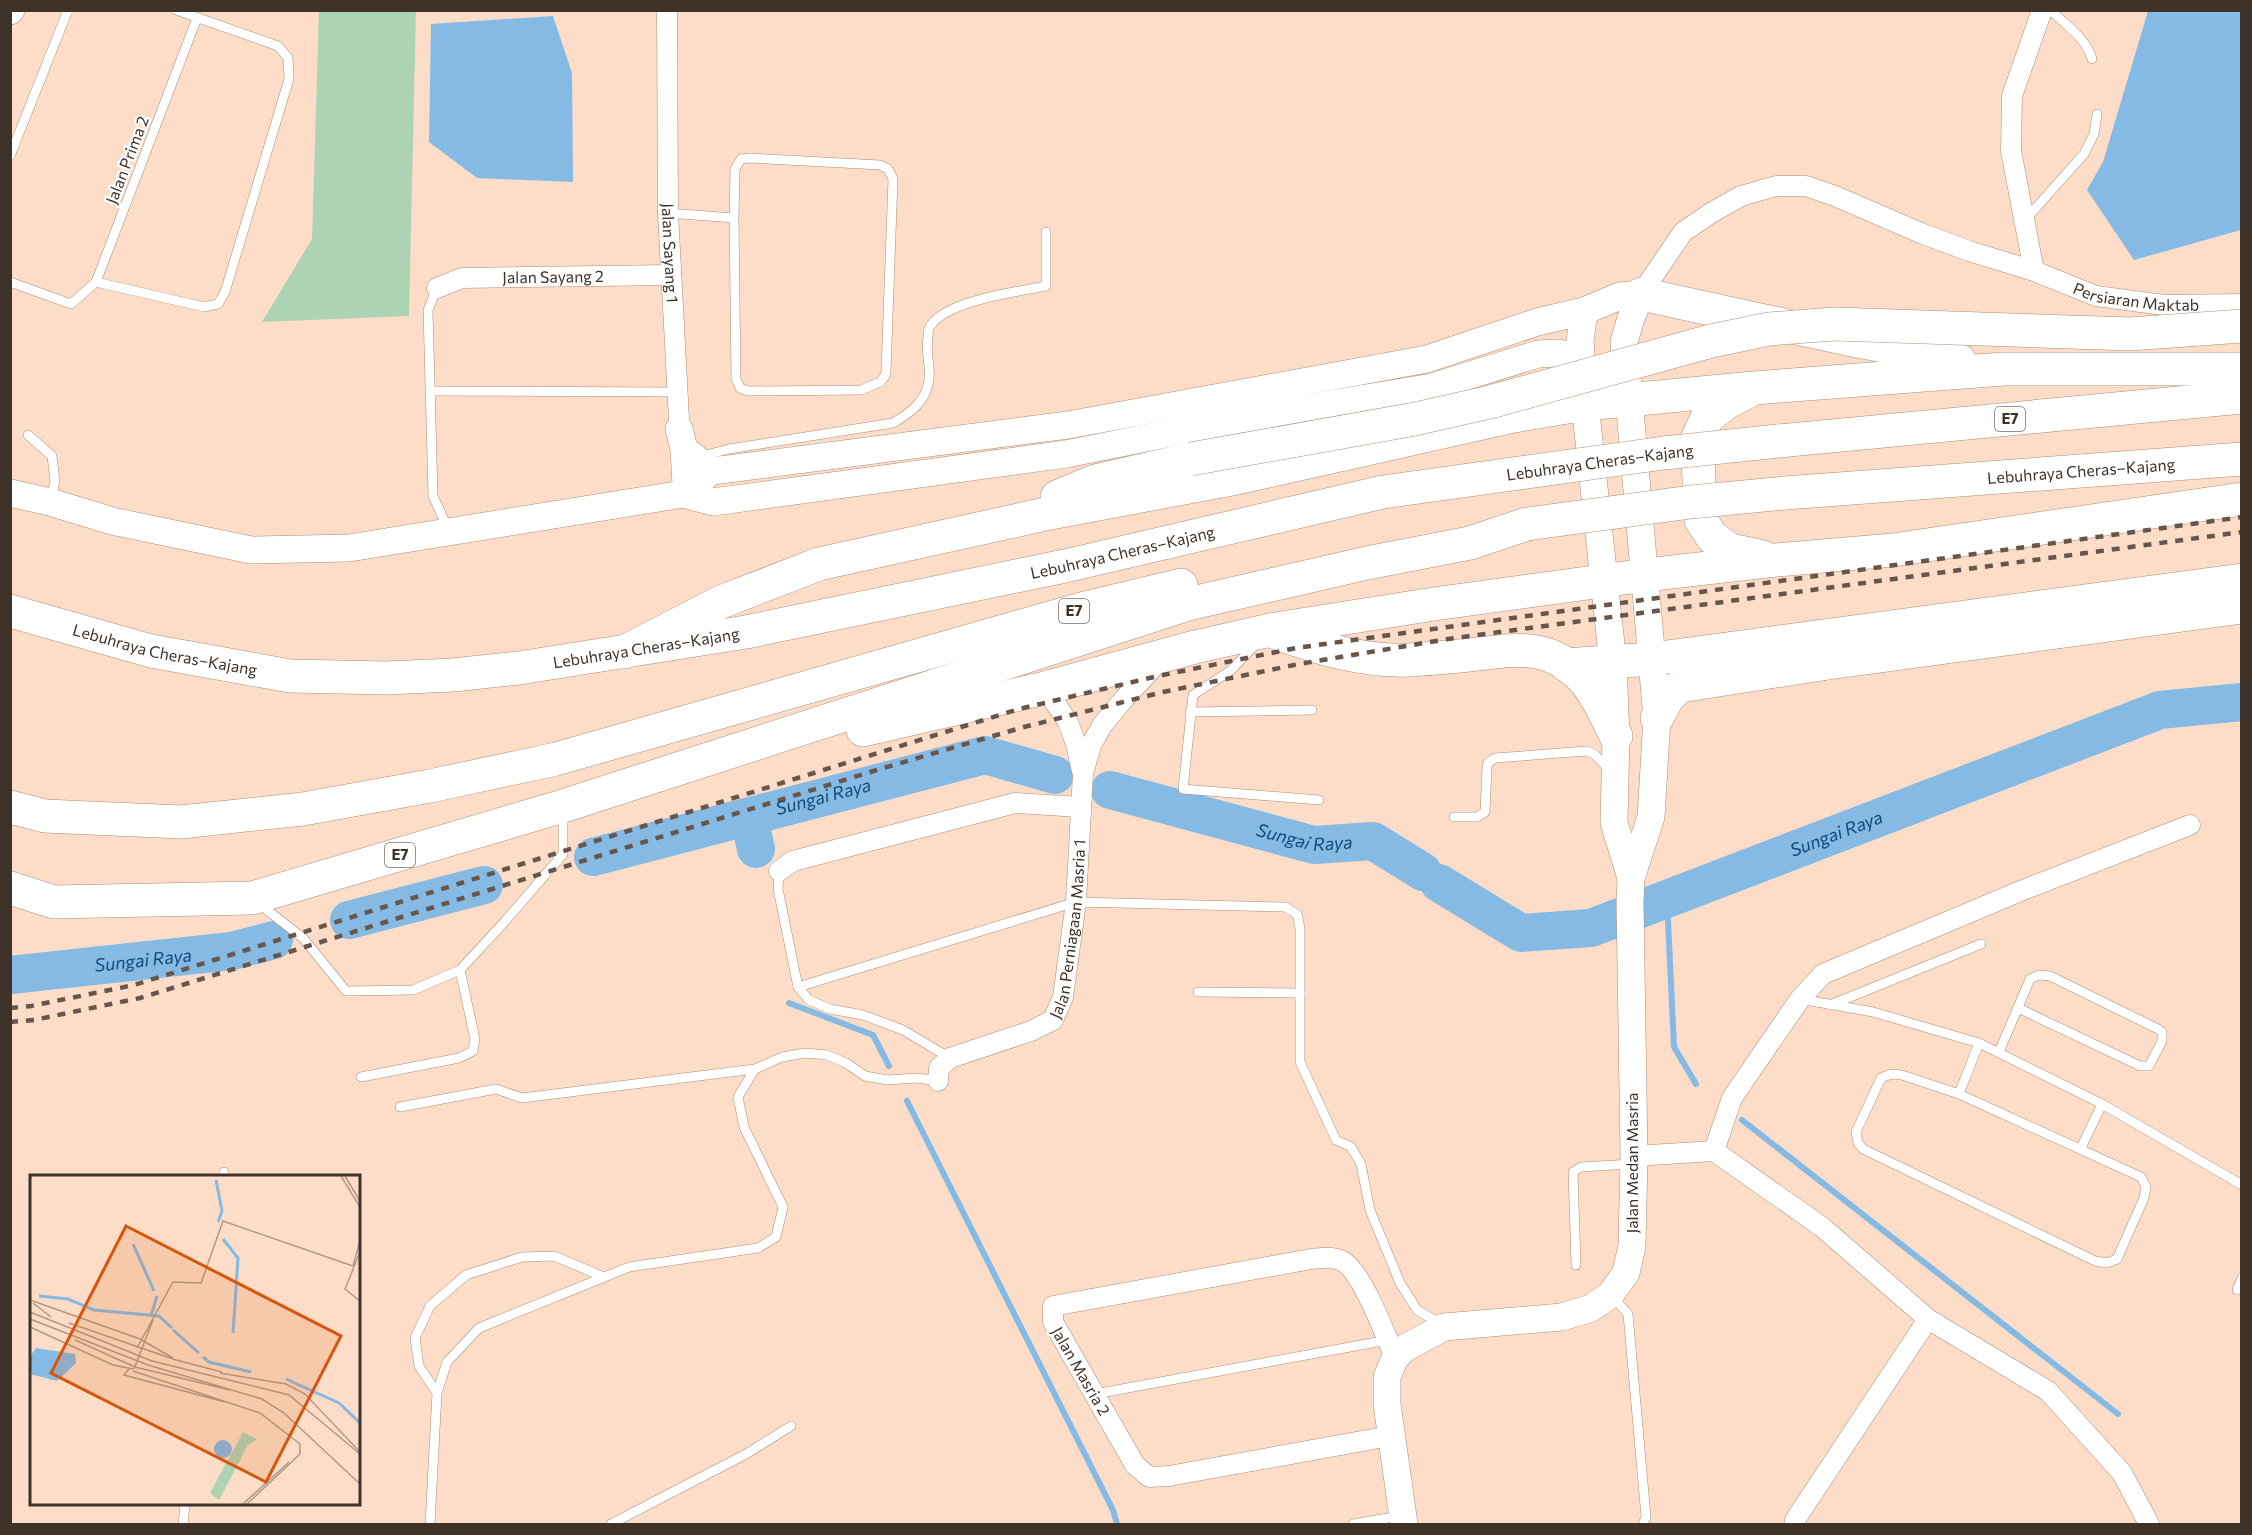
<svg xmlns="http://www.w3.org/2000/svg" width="2252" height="1535" viewBox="0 0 2252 1535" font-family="Commissioner,sans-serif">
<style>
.green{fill:#aed3b3}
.water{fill:#85bae5}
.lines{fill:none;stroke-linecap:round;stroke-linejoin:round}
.stream{stroke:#85bae5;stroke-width:6}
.river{stroke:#85bae5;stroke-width:38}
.lane-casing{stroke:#aa8d78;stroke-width:10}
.street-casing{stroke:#aa8d78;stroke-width:21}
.secondary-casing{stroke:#aa8d78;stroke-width:28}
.highway-casing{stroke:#aa8d78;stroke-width:34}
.lane{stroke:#fff;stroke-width:9}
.street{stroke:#fff;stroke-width:20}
.secondary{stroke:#fff;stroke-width:27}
.highway{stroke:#fff;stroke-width:33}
.rail{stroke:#67564b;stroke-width:4.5;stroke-dasharray:8 8;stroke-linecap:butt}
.highway-bridge-casing{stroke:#aa8d78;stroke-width:34;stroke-linecap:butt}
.highway-bridge{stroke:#fff;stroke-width:33}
.labels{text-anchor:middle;stroke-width:4.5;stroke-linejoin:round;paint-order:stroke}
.shield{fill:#fff;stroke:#787069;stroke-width:1.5}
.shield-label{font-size:15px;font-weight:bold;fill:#3e3229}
.street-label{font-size:16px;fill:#3e3229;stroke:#fff}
.water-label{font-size:18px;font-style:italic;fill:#104c75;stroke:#fff}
.inset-river{fill:none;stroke:#85bae5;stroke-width:3}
.inset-road{fill:none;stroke:#b19988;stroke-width:1.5}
.view{fill:#d7550f;fill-opacity:0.15;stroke:#d7550f;stroke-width:3}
.inset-edge{fill:none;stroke:#3e3229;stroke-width:3}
</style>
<rect width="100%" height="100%" fill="#fdddc7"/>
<!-- green -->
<path class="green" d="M319,10L416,11L409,316L262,322L312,239Z"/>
<!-- water -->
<g class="water">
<path d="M2148,11H2241V230L2134,260L2087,190L2103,162Z"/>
<path d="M553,16L572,73L573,182L477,178L429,142L431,24Z"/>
</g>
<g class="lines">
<!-- stream -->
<g class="stream">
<path d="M1667,899L1674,1047L1696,1084"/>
<path d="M789,1003L873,1035L889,1066"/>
<path d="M907,1101L1113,1510L1117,1524"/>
<path d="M1742,1120L2118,1414"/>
</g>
<!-- river -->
<g class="river">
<path id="s1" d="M1110,790L1314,845L1373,841L1423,872"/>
<path d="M749,817L756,849"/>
<path id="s2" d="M593,857L985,755L1055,775"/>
<path id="s3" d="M1439,883L1521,933L1591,928L2160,710L2242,702"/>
<path d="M349,920L484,885"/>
<path id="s4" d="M10,975L232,951L274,940"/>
</g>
<!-- lane casing -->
<g class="lane-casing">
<g id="lane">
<path d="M2050,10C2065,24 2087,39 2092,59"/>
<path d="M10,156L68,10"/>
<path d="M668,213L734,218L735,169L741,159L750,158L880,165L888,169L893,179L886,371L885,376L880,382L861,390L748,391L740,388L736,379L734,218"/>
<path d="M2025,220L2084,154L2094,134L2097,114"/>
<path d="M10,282L71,304L96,282L197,18"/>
<path d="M96,282L204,307L218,304L225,292L289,79L288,58L278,46L176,10"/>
<path d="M437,288L428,310L433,496L448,529"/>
<path d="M430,391L677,392"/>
<path d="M28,435L52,456L55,481L51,500"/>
<path d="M702,456L729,449L893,423C910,413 927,401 929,379C931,366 925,352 928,338C928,334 928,328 931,325C949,300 1017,292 1046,286V232"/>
<path d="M1256,644L1230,671L1193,695L1183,789L1319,800"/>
<path d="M1190,712L1312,710"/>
<path d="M1454,817H1477L1485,812L1487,767L1488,763L1495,758L1587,751L1594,754L1610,770"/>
<path d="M779,871L778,889L798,987L809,1000L830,1009L863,1015L903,1030L950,1058"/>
<path d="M259,904L303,938L346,991L413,990L460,970L507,919L563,854V812"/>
<path d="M798,987L1076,902L1285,907L1297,914L1300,928V1062L1336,1140L1351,1147L1361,1164L1370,1210L1400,1283L1417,1310L1441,1324"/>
<path d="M1198,992L1300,993"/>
<path d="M1800,999L1873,1012L1979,1043L2102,1104L2242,1185"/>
<path d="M1830,1005L1981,944"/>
<path d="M1999,1052L2030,979L2039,975L2050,976L2158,1029L2162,1032V1041L2149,1066H2140L2018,1008"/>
<path d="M1891,1074L1902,1075L1959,1094L2141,1177L2146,1187L2144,1198L2117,1259L2107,1263L2095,1261L1863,1149L1858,1143L1856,1132L1881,1078Z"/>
<path d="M361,1077L459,1058L473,1051L475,1039L460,970"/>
<path d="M1959,1094L1979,1043"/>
<path d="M400,1107L496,1089L522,1098L755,1069"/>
<path d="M2081,1148L2102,1104"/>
<path d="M224,1176V1172"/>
<path d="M1576,1265L1573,1172L1581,1167L1632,1164"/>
<path d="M2237,1290L2242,1278"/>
<path d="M1613,1297L1628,1314L1646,1517L1643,1524"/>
<path d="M437,1393L419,1366L415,1338L430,1306L466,1275L522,1257L554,1256L604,1277"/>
<path d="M1095,1394L1388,1340"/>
<path d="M183,1524L185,1504"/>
<path d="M430,1524L437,1393L447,1362L479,1328L629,1267L758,1248L776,1237L783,1207L744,1127L738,1097L755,1069L782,1057L806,1053L827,1055L846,1063L865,1076L887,1080L916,1078L938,1081"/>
<path d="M611,1524L746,1454L791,1426"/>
<path d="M1353,1524L1400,1516"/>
</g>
</g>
<!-- street casing -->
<g class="street-casing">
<g id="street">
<path id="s5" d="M667,10L668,213L683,494"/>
<path d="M2034,271L2011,151L2012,96L2042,10"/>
<path id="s6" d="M437,288L462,278L671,275"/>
<path id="s7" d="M1641,294L1683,232L1711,213L1741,196L1776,186H1806L1835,196L1923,234L1969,251L2034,271L2096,296L2164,305L2242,304"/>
<path d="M1045,688L1068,722L1076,744L1082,771"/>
<path d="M779,871L793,861L1015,803L1080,807"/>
<path id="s8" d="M938,1081L939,1068L950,1058L1031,1031L1053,1020L1063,997L1076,902L1083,774L1091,745L1103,724L1123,700L1161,659"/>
<path d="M1714,1151L1732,1098L1800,999L1823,974L2023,890L2190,825"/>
<path d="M1634,1156L1714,1151L1822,1227L1928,1319L2048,1391L2122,1473L2149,1524"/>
<path d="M1390,1436L1169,1476L1149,1477L1135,1465L1053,1322V1306L1311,1259C1322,1258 1332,1256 1342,1261C1362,1271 1386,1336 1395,1358"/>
<path d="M1795,1524V1520L1928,1319"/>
</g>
</g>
<!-- secondary casing -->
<g class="secondary-casing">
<g id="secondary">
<path d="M10,11L11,10"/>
<path d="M1584,311L1580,342L1585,404L1613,663L1616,736L1614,823L1631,878"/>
<path d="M679,429L684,449L712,471"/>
<path d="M10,493L50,502L112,521L251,550L349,548L683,494L713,502L1066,454L1236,420L1432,387L1538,354L1558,353L1570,355L1581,362"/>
<path d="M683,494L712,471L1068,425L1427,359L1537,322L1584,311L1620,296L1641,294L1631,318L1624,342L1657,718L1651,817L1631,878L1630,902L1634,1156L1632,1246L1626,1273L1610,1295L1591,1308L1562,1317L1444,1327L1405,1348L1395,1358L1387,1377V1404L1404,1524"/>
</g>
</g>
<!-- highway casing -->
<g class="highway-casing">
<g id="highway">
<path d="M1641,294L1847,339L1959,360"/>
<path d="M1749,391L1726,403L1707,418L1697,439L1701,520L1712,537L1730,550L1763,557"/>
<path d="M1778,441L2242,397"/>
<path id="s9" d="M1785,493L2242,459"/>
<path d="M1057,497L1095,481L1191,459"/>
<path id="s10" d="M10,611L151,651L290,676L387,678L453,675L519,668L746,632L1065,566L1383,492"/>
<path d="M1271,631C1315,647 1362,662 1409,660C1429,659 1449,657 1469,655C1515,650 1548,641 1584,680C1598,696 1606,717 1616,736"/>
<path d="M624,652L721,602L819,564L1050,513L1237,478L1514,416L1585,404L1754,388L2003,369H2242"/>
<path d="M1821,664L2242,607"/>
<path d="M1566,665L1652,659L2242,580"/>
<path d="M1657,718L1668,697L1680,686L1821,664L1841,658"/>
<path d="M863,730L1045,688L1195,647L1270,630L1434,604L1646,575L1776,560L1893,550L2242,499"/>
<path d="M10,807L45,816L181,822L303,809L430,786L556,759L1081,609L1181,585"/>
<path d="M10,888L54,902L252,898L563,806L1188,604L1367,563L1470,543L1527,524"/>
</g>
</g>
<!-- lane -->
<use href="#lane" class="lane"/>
<!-- street -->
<use href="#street" class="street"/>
<!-- secondary -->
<use href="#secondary" class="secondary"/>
<!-- highway -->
<use href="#highway" class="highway"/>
<!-- rail -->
<g class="rail">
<path d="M10,1008L31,1006L134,985L1019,709L1158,676L1296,648L2242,517"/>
<path d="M10,1022L34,1020L140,998L880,769L1024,727L1163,692L1299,664L1448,639L2242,532"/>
</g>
<!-- highway-bridge casing -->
<g class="highway-bridge-casing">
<g id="highway-bridge">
<path d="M1191,459L1415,419L1490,402L1711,341L1769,329L1835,324L2130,334L2242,326"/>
<path id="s11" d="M1383,492L1664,453L1778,441"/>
<path d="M1527,524L1691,502L1785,493"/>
</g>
</g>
<!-- highway-bridge -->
<use href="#highway-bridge" class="highway-bridge"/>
</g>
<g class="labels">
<!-- shield labels -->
<g class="shield">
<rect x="1995" y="407" width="30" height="24" rx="4.5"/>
<rect x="1059" y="599" width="30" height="24" rx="4.5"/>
<rect x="385" y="843" width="30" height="24" rx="4.5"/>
</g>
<g class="shield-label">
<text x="2010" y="424">E7</text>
<text x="1074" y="616">E7</text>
<text x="400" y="860">E7</text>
</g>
<!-- street labels -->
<g class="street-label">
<text transform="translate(127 160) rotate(-69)" y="6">Jalan Prima 2</text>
<text dy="6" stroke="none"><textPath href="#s5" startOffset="243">Jalan Sayang 1</textPath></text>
<text dy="6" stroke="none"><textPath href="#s6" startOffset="118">Jalan Sayang 2</textPath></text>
<text dy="6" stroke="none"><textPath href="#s7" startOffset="560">Persiaran Maktab</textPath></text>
<text dy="6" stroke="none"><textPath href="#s11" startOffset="219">Lebuhraya Cheras–Kajang</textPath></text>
<text dy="6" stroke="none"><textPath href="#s9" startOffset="297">Lebuhraya Cheras–Kajang</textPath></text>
<text dy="6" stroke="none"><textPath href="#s10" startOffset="1132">Lebuhraya Cheras–Kajang</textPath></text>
<text dy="6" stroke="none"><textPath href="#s10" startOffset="646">Lebuhraya Cheras–Kajang</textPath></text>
<text dy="6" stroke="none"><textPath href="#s10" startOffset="160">Lebuhraya Cheras–Kajang</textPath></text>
<text dy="6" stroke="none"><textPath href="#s8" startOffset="231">Jalan Perniagaan Masria 1</textPath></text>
<text transform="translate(1632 1163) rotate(-90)" y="6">Jalan Medan Masria</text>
<text transform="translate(1081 1371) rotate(60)" y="6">Jalan Masria 2</text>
</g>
<!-- water labels -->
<g class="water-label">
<text dy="6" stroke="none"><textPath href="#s2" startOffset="238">Sungai Raya</textPath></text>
<text dy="6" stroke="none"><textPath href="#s3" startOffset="429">Sungai Raya</textPath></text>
<text dy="6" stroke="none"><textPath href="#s1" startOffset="201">Sungai Raya</textPath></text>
<text dy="6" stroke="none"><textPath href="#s4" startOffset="134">Sungai Raya</textPath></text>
</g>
</g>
<!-- overview -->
<g transform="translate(30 1175)">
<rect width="330" height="330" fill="#fdddc7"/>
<path d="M213,257L227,264L218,270L189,325L180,318Z" fill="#aed3b3"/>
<path d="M6,173L45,179L46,188L27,206L0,199V181ZM184 274a9 9 0 1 1 18 0a9 9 0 1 1-18 0Z" fill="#85bae5"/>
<path class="inset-river" d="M186,5L192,36L188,47M193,64L208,83L203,158M103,69L124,116M9,121L38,124L64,135L129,141L142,153M121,141L127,121M143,155L169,178M173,182L179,187L221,197M256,204L309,228L330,248"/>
<path class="inset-road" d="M311,1L330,32M315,1L330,26M330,77L315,114L330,126M323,91L330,66M0,125L110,164L143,183M3,128L21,142M0,137L122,186L259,220L330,279M0,144L118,190L232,224L254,238L330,309M39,148L146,185L192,197M0,152L83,190L103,194M45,165L105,192L200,215M107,173L143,107L171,108L193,46L323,91M99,194L94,200L195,227M104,194L123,145M103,196L230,238L270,269V279L217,329M190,198L256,209L275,219L329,276M213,329L259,287"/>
<path class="view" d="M96,51L311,161L236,307L21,198Z"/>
<rect width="330" height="330" class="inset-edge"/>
</g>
<!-- border -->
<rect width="2252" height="1535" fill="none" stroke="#3e3229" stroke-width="24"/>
</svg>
